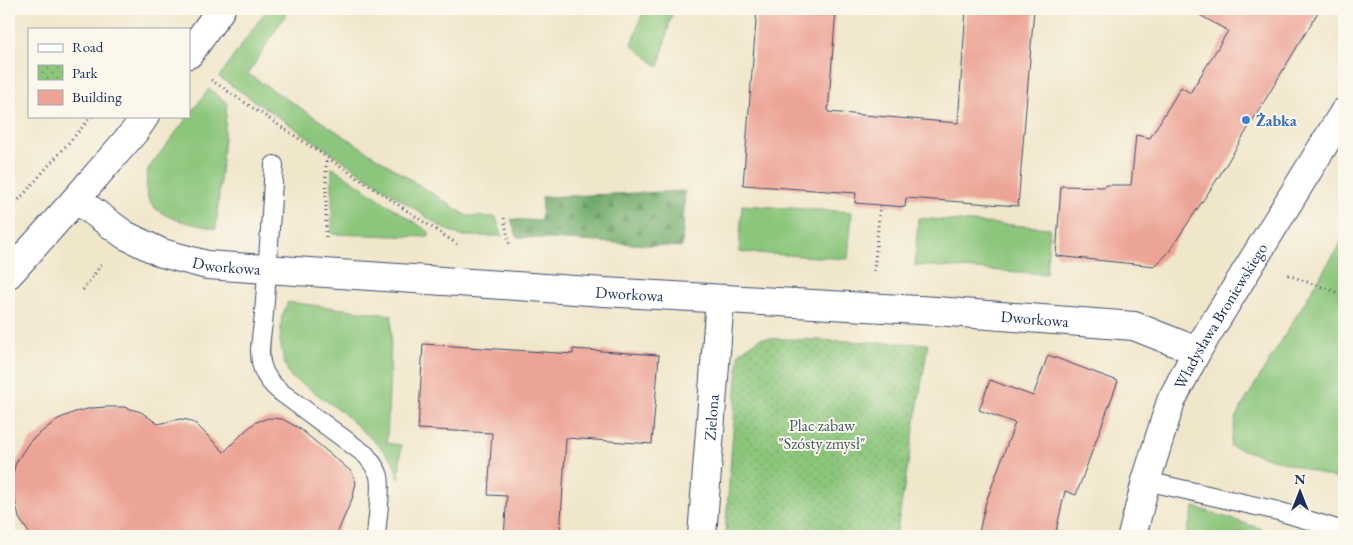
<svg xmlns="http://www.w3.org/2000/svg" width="1353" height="545" viewBox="0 0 1353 545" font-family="'EB Garamond',serif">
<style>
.grass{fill:#8cc67b;stroke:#547a6c}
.forest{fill:url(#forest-firs);stroke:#466d64}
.park{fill:url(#park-dots);stroke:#547a6c}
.building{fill:#eca496}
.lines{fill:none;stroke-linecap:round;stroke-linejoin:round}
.service-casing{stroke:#3b4a6e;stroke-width:20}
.minor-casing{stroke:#3b4a6e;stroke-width:30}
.path{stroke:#3b4a6e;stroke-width:3;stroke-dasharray:1 4;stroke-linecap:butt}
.service{stroke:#fff;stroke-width:18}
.minor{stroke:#fff;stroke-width:28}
.shop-dot{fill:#3f7fe0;stroke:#fbf7ec;stroke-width:2}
.labels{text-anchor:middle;stroke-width:4;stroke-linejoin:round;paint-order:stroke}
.shop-label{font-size:16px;font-weight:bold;fill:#366cbe;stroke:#fbf7ec;text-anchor:start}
.street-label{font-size:16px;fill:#1b2f5e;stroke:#fbf7ec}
.park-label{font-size:16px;fill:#3d5c67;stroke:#fbf7ec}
</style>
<defs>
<pattern id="forest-firs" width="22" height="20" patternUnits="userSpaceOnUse" patternTransform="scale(1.25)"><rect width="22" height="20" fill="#71ab6b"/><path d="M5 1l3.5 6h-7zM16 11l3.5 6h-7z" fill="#5c8c5b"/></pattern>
<pattern id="park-dots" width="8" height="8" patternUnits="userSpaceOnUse" patternTransform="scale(1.25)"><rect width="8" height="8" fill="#8cc67b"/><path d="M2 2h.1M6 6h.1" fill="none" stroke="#72a168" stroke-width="1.8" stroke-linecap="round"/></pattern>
</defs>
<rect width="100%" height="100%" fill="#fbf7ec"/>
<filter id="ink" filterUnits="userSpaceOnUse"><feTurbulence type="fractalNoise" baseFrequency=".02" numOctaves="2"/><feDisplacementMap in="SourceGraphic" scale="10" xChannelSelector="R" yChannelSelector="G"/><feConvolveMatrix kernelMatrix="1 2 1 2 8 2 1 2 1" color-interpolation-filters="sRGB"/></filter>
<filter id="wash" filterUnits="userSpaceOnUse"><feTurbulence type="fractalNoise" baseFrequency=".0096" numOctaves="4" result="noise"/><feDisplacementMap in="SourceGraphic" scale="20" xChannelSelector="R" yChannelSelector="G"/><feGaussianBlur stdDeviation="1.12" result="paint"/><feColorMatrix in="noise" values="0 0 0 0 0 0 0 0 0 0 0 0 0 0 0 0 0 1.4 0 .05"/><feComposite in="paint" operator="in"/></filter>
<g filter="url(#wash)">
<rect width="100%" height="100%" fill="#f0e6ca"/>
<!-- grass -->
<g class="grass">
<path d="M267,9H289L248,74L467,216L496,217L502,236H461L443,228L219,77Z"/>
<path d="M644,9H673L659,67L632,45Z"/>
<path d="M209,89L227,103L216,229C195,224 159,220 149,200C144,191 147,179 148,169Z"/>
<path d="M332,167L429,232V237L332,234Z"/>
<path d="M742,205L852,212L848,259L739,252Z"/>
<path d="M918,218L1050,228L1046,274L915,265Z"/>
<path d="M1344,237V471L1341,480L1230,446L1236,416Z"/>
<path d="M288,302L392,315L387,443L401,445L399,479L393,461L379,446L342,412L307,387L290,377L284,362L280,341L282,316Z"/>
<path d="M1194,507L1284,536H1186Z"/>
</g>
<!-- forest -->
<path class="forest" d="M685,191L682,247L517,237L511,219L541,221L542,197Z"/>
<!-- park -->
<path class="park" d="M761,338L928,344L896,536H725L739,353Z"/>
<g id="blocks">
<!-- building -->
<g class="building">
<path d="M757,9H836L828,112L958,123L966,9H1034L1018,206L906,198L905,207L855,203L856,193L743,185Z"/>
<path d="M1189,9H1320L1218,178L1168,253L1155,266L1056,256L1061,186L1105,187V185H1131L1136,135L1150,138L1181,87L1190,93L1228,31Z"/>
<path d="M423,344L573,354V349L659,355L652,444L566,438L560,536H504L507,496L488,495L492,433L418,429Z"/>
<path d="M1048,355L1118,381L1076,495L1065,491L1055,536H978L986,502L1015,423L979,410L990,380L1033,396Z"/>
<path d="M107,407H124L141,412L158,424L180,419L188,420L196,424L224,452L245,431L256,422L269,418L282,419L299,428L352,472L356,483L352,499L336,536H31L19,518L13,490L12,479L15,465L22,453L30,441L58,419L75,412L92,408Z"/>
</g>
</g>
</g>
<g filter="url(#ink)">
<use href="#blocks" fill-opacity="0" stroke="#3b4a6e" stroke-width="1"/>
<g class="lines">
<!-- service casing -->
<g class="service-casing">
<g id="service">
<path d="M274,165C271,214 268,264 264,313C263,330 257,350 262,366C265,378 273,386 282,393L366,455C371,462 377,468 379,476C382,490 377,521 376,536"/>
<path d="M1146,481L1278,511L1344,531"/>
</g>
</g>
<!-- minor casing -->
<g class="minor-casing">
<g id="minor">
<path d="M189,54L221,9"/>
<path id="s1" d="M76,199L125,235L162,253L207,265L604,292L936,311L1134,326L1197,351"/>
<path d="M9,274L76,199L135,131L145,116"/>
<path id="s2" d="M702,536L720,299"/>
<path id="s3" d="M1132,536L1146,481L1171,401L1197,351L1344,112"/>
</g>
</g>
<!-- path -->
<g class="path">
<path d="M211,80L457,244"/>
<path d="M9,211L92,116"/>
<path d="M504,218L510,247"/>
<path d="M326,237V158"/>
<path d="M874,271L880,205"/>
<path d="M1288,275L1344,295"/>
<path d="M83,290L101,265"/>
</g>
<!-- service -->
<use href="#service" class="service"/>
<!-- minor -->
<use href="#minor" class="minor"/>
</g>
</g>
<!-- markers -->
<circle class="shop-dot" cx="1246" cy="120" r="5"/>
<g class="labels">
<!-- shop labels -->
<g class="shop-label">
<text x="1256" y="126">Żabka</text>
</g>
<!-- street labels -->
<g class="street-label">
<text dy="6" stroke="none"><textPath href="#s1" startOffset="168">Dworkowa</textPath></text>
<text dy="6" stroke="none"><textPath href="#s1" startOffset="572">Dworkowa</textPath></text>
<text dy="6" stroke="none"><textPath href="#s3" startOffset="239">Władysława Broniewskiego</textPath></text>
<text dy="6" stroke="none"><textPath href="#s1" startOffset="978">Dworkowa</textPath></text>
<text dy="6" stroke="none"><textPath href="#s2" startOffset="119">Zielona</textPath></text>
</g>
<!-- park labels -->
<g class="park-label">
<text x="822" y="431">Plac zabaw<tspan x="822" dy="18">"Szósty zmysł"</tspan></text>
</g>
</g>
<!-- margin -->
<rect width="1353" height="545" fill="none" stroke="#fbf7ec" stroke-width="30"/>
<!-- legend -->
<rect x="28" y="28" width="162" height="90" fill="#fbf7ec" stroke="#a1a7b3"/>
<rect x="38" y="44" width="25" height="8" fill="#ffffff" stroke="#a1a7b3"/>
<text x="72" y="52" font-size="15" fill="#1b2f5e">Road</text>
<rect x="38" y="65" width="25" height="15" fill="url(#park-dots)" stroke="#a1a7b3"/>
<text x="72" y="78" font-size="15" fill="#1b2f5e">Park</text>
<rect x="38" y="90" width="25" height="15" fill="#eca496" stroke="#a1a7b3"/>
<text x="72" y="102" font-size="15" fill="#1b2f5e">Building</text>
<!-- north arrow -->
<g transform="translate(1300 492)" stroke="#fbf7ec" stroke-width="4" paint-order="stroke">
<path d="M0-4L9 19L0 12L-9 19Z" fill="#1b2f5e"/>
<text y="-8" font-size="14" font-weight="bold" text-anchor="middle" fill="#1b2f5e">N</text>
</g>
</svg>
